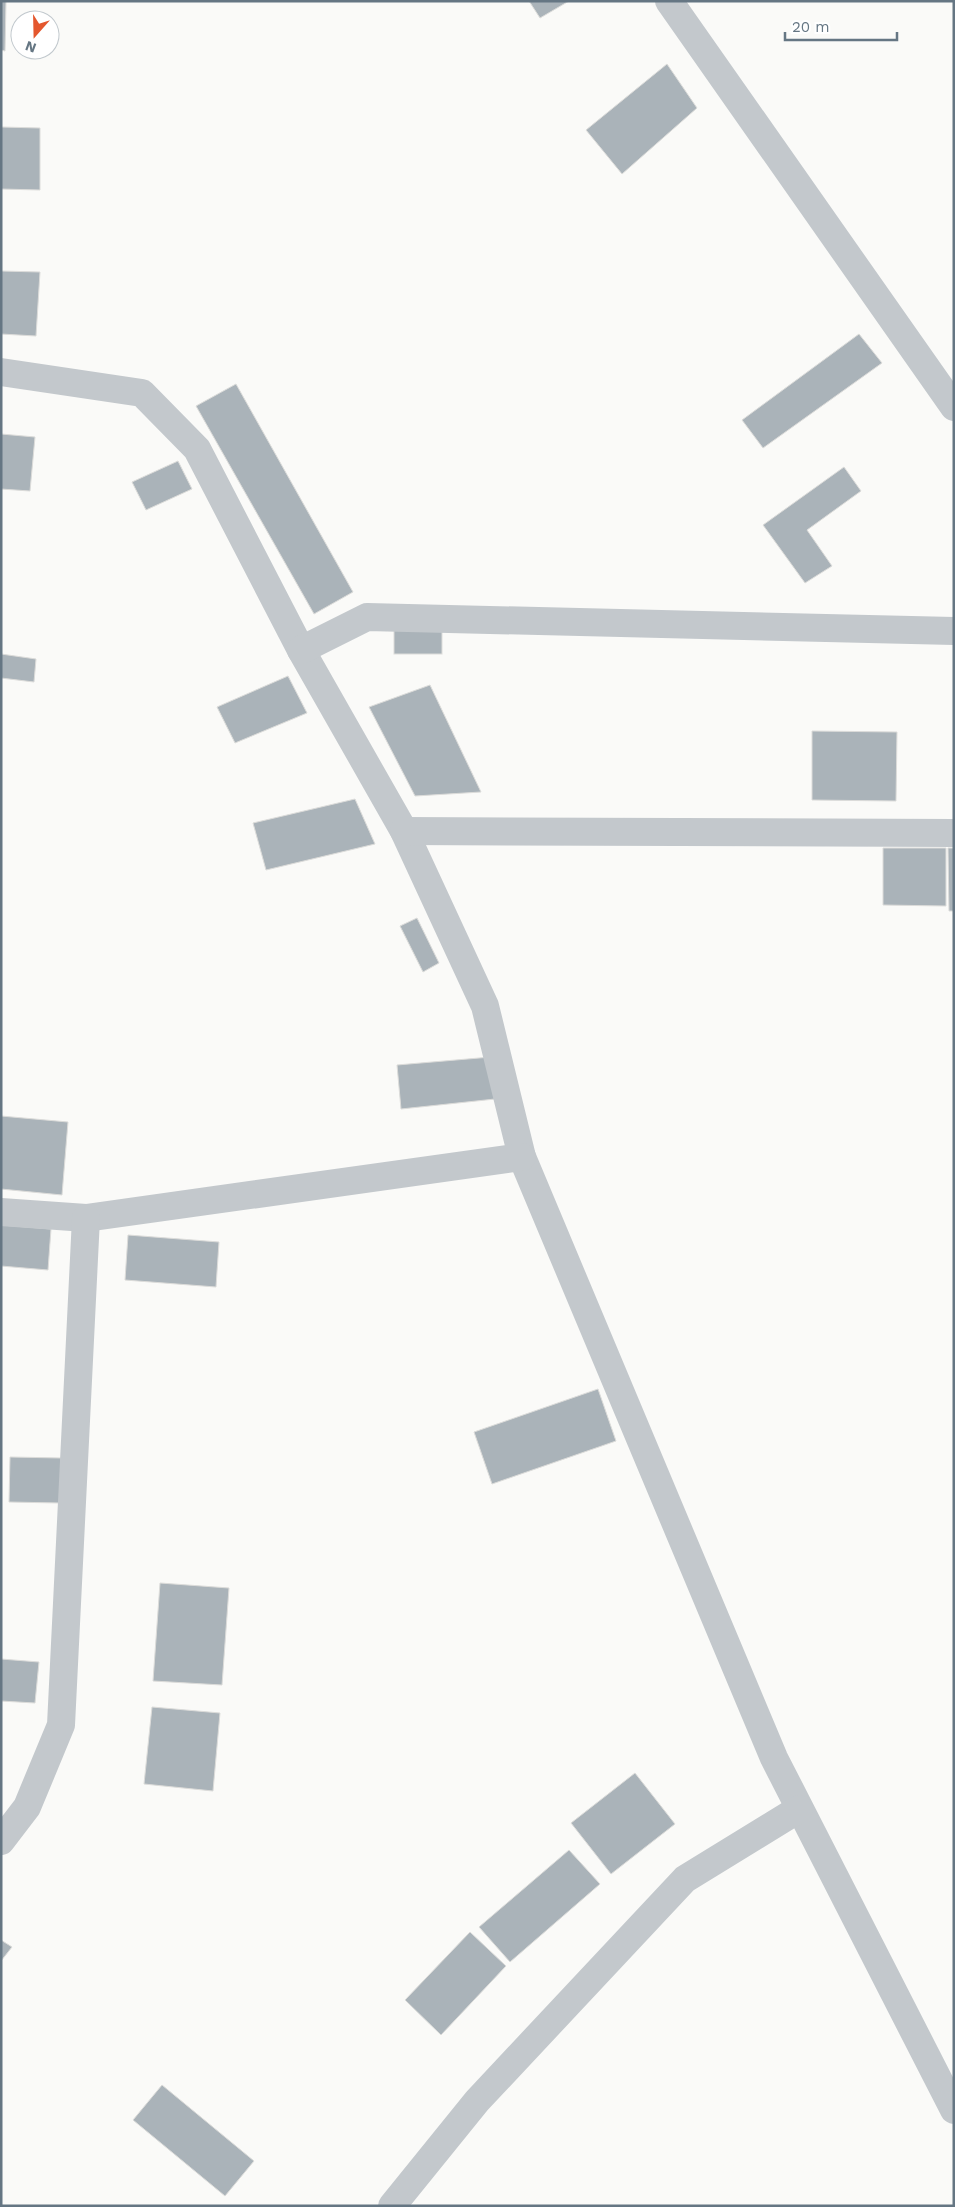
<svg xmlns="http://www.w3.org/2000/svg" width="955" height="2207" viewBox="0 0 955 2207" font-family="'Work Sans',sans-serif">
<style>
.building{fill:#aab3b9;stroke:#dcdcda}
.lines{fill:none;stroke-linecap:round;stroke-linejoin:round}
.minor{stroke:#c3c8cc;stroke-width:28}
</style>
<rect width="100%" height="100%" fill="#fafaf8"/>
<!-- building -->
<g class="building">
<path d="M1,1H6L5,51L1,50Z"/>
<path d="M529,1H569L540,18Z"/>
<path d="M667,64L697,108L622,174L586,130Z"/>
<path d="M1,127L40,128V190L1,189Z"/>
<path d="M1,271L40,272L36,336L1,334Z"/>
<path d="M859,334L882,363L763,448L742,420Z"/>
<path d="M236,384L353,592L314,614L196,406Z"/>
<path d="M1,434L35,437L30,491L1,489Z"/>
<path d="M178,461L192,489L146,510L132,482Z"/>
<path d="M844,467L861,491L807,530L832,566L805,583L763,525Z"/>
<rect x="394" y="627" width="48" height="27"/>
<path d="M1,654L36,659L34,682L1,678Z"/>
<path d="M288,676L307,713L235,743L217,707Z"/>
<path d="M430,685L481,792L415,796L369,707Z"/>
<path d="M812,731L897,732L896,801L812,800Z"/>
<path d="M355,799L375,844L266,870L253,823Z"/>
<path d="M883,848H946V906L883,905Z"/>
<path d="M948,848H954V911H949Z"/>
<path d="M417,918L439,963L423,972L400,926Z"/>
<path d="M491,1057L495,1099L401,1109L397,1065Z"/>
<path d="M1,1116L68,1122L62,1195L1,1189Z"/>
<path d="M1,1225L51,1229L48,1270L1,1266Z"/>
<path d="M128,1235L219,1242L216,1287L125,1280Z"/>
<path d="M598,1389L616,1441L492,1484L474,1432Z"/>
<path d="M10,1457L61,1458L60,1503L9,1502Z"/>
<path d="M160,1583L229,1588L222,1685L153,1681Z"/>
<path d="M1,1659L39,1662L35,1703L1,1701Z"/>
<path d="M152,1707L220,1713L213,1791L144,1784Z"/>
<path d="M635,1773L675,1824L611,1874L571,1823Z"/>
<path d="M569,1850L600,1884L510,1962L479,1927Z"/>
<path d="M470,1932L506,1966L441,2035L405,2000Z"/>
<path d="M1,1940L12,1947L1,1961Z"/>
<path d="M162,2085L254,2161L225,2196L133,2120Z"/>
</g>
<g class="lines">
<!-- minor -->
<g class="minor">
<path d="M669,1L954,407"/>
<path d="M1,372L142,393L197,449L301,650L404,831L485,1006L522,1157L774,1758L954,2110"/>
<path d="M301,650L367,617L954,631"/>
<path d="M404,831L954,833"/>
<path d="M1,1212L86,1218L522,1157"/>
<path d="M1,1841L27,1807L61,1725L86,1218"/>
<path d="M392,2206L477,2101L685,1879L799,1809"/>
</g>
</g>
<!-- border -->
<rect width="955" height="2207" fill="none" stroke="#657683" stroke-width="5"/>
<!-- north arrow -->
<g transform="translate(35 35) rotate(200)"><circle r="24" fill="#ffffff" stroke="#c1c8cd"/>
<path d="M0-4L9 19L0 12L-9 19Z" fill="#e4572e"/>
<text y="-8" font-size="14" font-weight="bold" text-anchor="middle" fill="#657683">N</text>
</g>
<!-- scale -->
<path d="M785 32v8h112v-8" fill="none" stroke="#657683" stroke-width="2.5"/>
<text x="792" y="32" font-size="15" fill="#657683" stroke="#ffffff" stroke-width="4" paint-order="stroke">20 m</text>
</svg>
